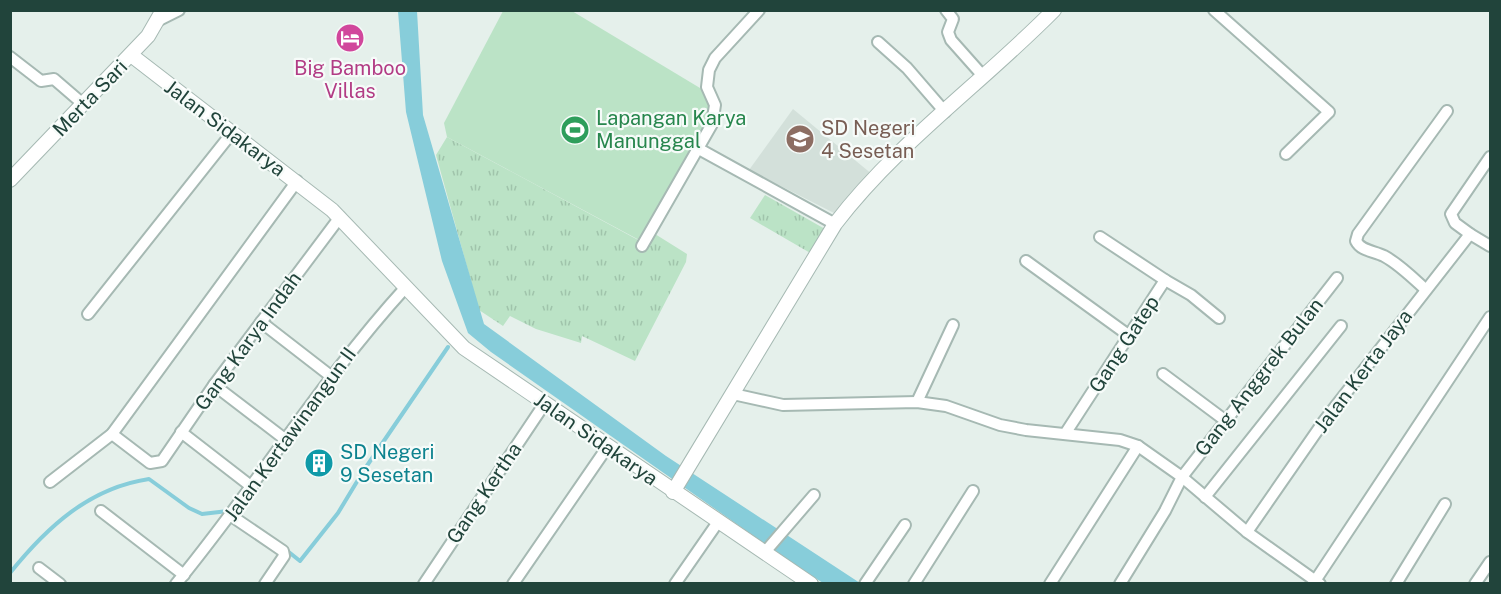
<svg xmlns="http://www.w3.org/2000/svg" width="1501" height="594" viewBox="0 0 1501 594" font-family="'Public Sans',sans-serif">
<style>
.built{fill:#d3e0da}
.grass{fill:url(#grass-tufts)}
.garden{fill:#bbe3c6}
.water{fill:#87cdda}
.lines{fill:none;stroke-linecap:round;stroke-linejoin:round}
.stream{stroke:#87cdda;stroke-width:4}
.minor-casing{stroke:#a6b9b3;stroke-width:14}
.tertiary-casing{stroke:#a6b9b3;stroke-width:16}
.minor{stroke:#fff;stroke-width:10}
.tertiary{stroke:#fff;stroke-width:14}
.labels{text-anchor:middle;stroke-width:4.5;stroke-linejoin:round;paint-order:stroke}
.hotel-label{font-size:20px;fill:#b23c85;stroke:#f6fbf9}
.street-label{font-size:20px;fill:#21443b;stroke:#f6fbf9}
.leisure-label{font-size:20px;fill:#27864d;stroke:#f6fbf9;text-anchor:start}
.education-label{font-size:20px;fill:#785e54;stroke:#f6fbf9;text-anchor:start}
.culture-label{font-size:20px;fill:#0d838f;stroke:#f6fbf9;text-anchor:start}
</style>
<defs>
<pattern id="grass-tufts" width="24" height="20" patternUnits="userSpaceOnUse" patternTransform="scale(1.5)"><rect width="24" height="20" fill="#bbe3c6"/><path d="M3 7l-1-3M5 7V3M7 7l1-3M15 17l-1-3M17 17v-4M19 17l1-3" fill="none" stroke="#a0c4ab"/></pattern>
</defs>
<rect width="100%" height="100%" fill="#e5f0eb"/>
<!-- built -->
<path class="built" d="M793,109L873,175L834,213L749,170Z"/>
<!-- grass -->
<g class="grass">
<path d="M447,137L640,241L647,229L687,254L686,262L635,361L582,336L581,343L536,329L510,316L503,326L479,310L436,155Z"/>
<path d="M765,195L825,229L812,254L750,218Z"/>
</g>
<!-- garden -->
<path class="garden" d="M503,11H572L700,88C709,101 713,107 709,123L641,241L447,137L444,123Z"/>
<!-- water -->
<path class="water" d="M398,11H417L423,115L484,324L666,456L860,583H823L798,567L491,352L468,333L442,261L406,112Z"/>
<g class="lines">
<!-- stream -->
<g class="stream">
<path d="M285,549L300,561L338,513L364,470L448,347"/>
<path d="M10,573C47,527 89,488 149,479L189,508L202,514L228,511"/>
</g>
<!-- minor casing -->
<g class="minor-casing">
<g id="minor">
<path d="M946,10L953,19L948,32L951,40L983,76"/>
<path d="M1214,10L1329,112L1286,154"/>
<path d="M159,20L179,10"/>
<path d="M878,42L907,68L945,112"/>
<path d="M10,57L41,81L54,79L83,104"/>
<path d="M699,149L835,224"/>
<path d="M1470,234L1455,223L1451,214L1490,157"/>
<path d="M1100,237L1165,280"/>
<path d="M642,246L712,124L715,105L707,87L709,70L715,58L759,10"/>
<path d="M1026,261L1131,337"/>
<path d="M1425,289C1412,277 1399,264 1384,256C1374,251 1361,251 1356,241L1358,234L1447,111"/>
<path d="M88,314L231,134"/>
<path d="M261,322L332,377"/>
<path d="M1163,374L1226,421"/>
<path d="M214,385L286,440"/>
<path d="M733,394L783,405L917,402L946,406L1000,425L1026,430L1120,440L1138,446L1182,477L1247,532L1320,584"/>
<path d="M917,402L953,325"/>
<path d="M181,432L252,487"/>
<path d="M112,434L150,463L162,461L214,385L340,217"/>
<path d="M1065,434L1165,280L1191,295L1219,318"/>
<path d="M50,482L112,434L297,181"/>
<path d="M1205,497L1341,326"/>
<path d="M101,511L184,575"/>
<path d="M230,515L283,551L284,556L265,584"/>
<path d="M1247,532L1324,421L1470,234L1490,246"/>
<path d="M765,552L814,495"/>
<path d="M39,568L60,584"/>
<path d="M176,584C256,487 322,379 406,287"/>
<path d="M424,584L545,403"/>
<path d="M513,584L608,446"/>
<path d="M675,584L718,522"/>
<path d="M865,584L905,525"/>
<path d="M914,584L973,491"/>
<path d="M1050,584L1138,446"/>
<path d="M1120,584L1165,511L1182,477L1337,278"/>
<path d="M1313,584L1490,317"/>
<path d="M1396,584L1445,504"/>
<path d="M1475,584L1490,562"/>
</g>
</g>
<!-- tertiary casing -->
<g class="tertiary-casing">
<g id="tertiary">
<path d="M131,55L332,210L464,348L811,584"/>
<path d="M10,180L148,36L163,10"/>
<path d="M673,492L835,224C897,143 982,83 1054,10"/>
</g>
</g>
<!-- minor -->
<use href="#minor" class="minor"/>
<!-- tertiary -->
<use href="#tertiary" class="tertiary"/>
</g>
<!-- icons -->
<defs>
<g id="hotel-disc" transform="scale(1.5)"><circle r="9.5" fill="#d1479c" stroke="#f6fbf9"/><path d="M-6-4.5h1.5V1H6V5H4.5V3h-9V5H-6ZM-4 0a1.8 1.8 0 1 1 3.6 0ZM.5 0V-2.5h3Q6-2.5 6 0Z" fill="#fff"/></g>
<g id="stadium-disc" transform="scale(1.5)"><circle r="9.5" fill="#2e9e5b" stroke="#f6fbf9"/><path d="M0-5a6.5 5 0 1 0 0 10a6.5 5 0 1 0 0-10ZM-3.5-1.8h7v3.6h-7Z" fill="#fff"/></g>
<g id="school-disc" transform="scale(1.5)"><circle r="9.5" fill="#8d6e63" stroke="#f6fbf9"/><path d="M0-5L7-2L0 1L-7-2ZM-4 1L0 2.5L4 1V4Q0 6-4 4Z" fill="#fff"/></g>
<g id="building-disc" transform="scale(1.5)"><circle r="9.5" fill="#0f9aa8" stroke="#f6fbf9"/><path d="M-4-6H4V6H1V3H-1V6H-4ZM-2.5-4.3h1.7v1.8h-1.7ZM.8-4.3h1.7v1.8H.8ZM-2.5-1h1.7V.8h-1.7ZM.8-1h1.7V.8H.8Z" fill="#fff"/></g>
</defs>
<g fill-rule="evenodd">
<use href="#hotel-disc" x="350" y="38"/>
<use href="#stadium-disc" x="575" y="130"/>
<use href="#school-disc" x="800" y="139"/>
<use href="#building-disc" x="319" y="463"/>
</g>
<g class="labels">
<!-- hotel labels -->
<g class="hotel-label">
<text x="350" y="75">Big Bamboo<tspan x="350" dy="23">Villas</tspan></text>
</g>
<!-- street labels -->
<g class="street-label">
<text transform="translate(90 98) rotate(-46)" y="7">Merta Sari</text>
<text transform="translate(225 128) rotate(37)" y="7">Jalan Sidakarya</text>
<text transform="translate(248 341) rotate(-54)" y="7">Gang Karya Indah</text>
<text transform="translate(1124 344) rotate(-57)" y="7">Gang Gatep</text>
<text transform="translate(1363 371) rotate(-53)" y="7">Jalan Kerta Jaya</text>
<text transform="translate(1259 377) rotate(-52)" y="7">Gang Anggrek Bulan</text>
<text transform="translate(290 434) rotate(-54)" y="7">Jalan Kertawinangun II</text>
<text transform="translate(596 439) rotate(35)" y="7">Jalan Sidakarya</text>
<text transform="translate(484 493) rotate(-56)" y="7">Gang Kertha</text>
</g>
<!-- leisure labels -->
<g class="leisure-label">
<text x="596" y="125">Lapangan Karya<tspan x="596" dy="23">Manunggal</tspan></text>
</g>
<!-- education labels -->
<g class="education-label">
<text x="821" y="135">SD Negeri<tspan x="821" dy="23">4 Sesetan</tspan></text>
</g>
<!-- culture labels -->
<g class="culture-label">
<text x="340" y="459">SD Negeri<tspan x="340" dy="23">9 Sesetan</tspan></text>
</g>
</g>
<!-- border -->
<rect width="1501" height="594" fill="none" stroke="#21443b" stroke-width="24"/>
</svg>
